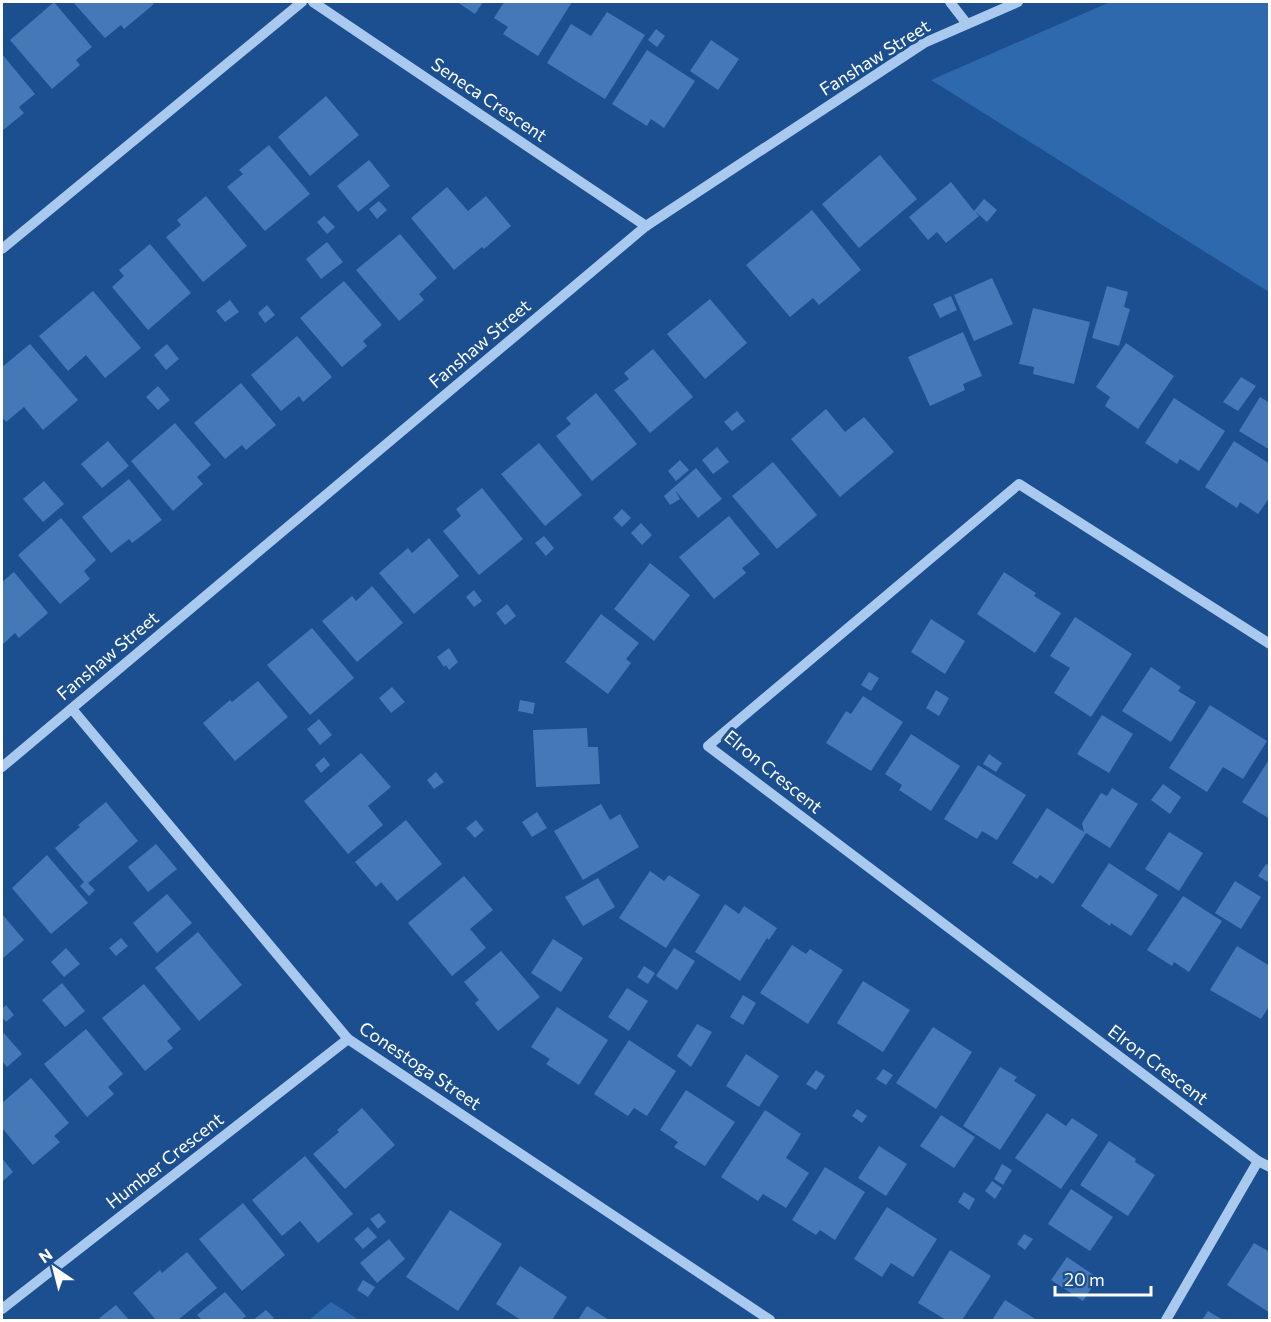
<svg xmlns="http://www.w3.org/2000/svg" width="1271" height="1322" viewBox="0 0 1271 1322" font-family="Commissioner,sans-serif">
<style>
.green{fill:#2e69ad}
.building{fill:#4478b7}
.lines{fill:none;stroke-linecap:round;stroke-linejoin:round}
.minor{stroke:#a9c9ee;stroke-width:10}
.labels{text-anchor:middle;stroke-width:6;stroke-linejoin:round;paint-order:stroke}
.street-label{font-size:18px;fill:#fff;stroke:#1b4f8f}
</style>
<rect width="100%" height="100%" fill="#1b4f8f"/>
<!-- green -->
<g class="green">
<path d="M1110,2H1269V292L931,80Z"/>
<path d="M331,1302L359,1320H309Z"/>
</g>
<!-- building -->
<g class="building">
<path d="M54,2L92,47L76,60L80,65L52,89L10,40Z"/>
<path d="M73,2H152L154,4L124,29L121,25L105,38Z"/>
<path d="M457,2H483L475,14Z"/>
<path d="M504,2H572L538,56L503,34L508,27L494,18Z"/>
<path d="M607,12L645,35L605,99L547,63L571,24L591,36Z"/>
<path d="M656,29L665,36L657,47L648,40Z"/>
<path d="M711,40L739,59L718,90L690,71Z"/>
<path d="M647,50L695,81L664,128L651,119L647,126L612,104Z"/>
<path d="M2,54L35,94L19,107L24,113L2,131Z"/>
<path d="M326,96L359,135L310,176L278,137Z"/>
<path d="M269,145L310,194L265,231L227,187L243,174L239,170Z"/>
<path d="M880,155L917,199L859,248L822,204Z"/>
<path d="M369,160L390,186L358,212L337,186Z"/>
<path d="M951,182L974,211L984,199L997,210L987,222L975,211L979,216L946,243L937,232L928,240L909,217Z"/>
<path d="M447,187L468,211L486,196L511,226L484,249L482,247L454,270L411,218Z"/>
<path d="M206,196L247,246L203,282L166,237L181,225L177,220Z"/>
<path d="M379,201L387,210L377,219L369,209Z"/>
<path d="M812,210L861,270L819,305L813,298L790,317L746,265Z"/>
<path d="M324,216L335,227L327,234L317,222Z"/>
<path d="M400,234L437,278L419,294L424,300L399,321L356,270Z"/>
<path d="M327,242L343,262L321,279L306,259Z"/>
<path d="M150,244L191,293L148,330L112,287L124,276L119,270Z"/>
<path d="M992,278L1013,324L974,341L954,295Z"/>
<path d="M344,281L382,325L363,341L367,346L342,367L300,318Z"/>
<path d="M1107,286L1128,292L1124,307L1130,309L1119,346L1092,338Z"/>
<path d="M93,291L141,348L105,378L86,355L68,371L39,336Z"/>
<path d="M951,296L957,310L940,318L933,304Z"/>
<path d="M710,299L747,343L705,379L667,334Z"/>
<path d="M230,300L239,312L225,322L216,311Z"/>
<path d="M267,305L275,315L265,323L258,313Z"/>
<path d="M1033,308L1090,322L1074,384L1033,374L1034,367L1019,364Z"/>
<path d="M963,332L982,376L963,384L965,390L930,406L908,357Z"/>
<path d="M297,336L332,377L303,402L299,396L281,411L251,375Z"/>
<path d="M1126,343L1174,376L1138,429L1105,406L1110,397L1096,387Z"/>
<path d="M30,344L78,400L43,430L24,407L6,422L2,417V367Z"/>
<path d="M167,344L179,359L166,370L154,355Z"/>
<path d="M653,349L693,397L650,433L614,390L629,379L624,373Z"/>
<path d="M1241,377L1256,386L1238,411L1223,402Z"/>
<path d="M241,383L276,425L246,450L242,445L225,459L194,423Z"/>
<path d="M158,386L170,400L158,410L146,397Z"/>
<path d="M596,393L637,444L592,481L556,436L571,424L566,418Z"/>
<path d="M1260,397L1270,403V450L1239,431Z"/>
<path d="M1174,398L1225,431L1199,471L1180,459L1177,464L1145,443Z"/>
<path d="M826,409L845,432L864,417L894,452L840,497L791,439Z"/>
<path d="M737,411L745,421L732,431L724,422Z"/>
<path d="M175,423L211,465L197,477L203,484L173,511L131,461Z"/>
<path d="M108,441L129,466L102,488L81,464Z"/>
<path d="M1234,441L1270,464V497L1258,514L1240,502L1237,508L1205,487Z"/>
<path d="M539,443L582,495L545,526L501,474Z"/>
<path d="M717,447L729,462L713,474L702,460Z"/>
<path d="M680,460L689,470L676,481L668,471Z"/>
<path d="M773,462L817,515L777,549L732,496Z"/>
<path d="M696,468L722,499L698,518L675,490L680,499L670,505L664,496Z"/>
<path d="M129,479L162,520L132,543L129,539L111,553L82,517Z"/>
<path d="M44,481L64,504L43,522L23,499Z"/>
<path d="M482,488L523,539L479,575L443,531L461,516L456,509Z"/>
<path d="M622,509L631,518L622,527L613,518Z"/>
<path d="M729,516L760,554L742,568L746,573L714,599L679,557Z"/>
<path d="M61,518L96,560L84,571L90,579L60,604L18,555Z"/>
<path d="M641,523L652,535L642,545L631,533Z"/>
<path d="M544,536L554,548L546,556L535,543Z"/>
<path d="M429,538L459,576L414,614L379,573L408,548L412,553Z"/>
<path d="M650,563L690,595L654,641L614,609Z"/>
<path d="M14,572L48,613L19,638L15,633L2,645V582Z"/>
<path d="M1004,572L1036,593L1034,596L1061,613L1035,653L977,614Z"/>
<path d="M372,586L403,623L357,662L322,621L352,596L356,601Z"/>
<path d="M474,590L482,601L474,607L466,597Z"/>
<path d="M507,604L516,616L505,625L496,613Z"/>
<path d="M601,614L639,643L626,659L631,663L608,694L565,662Z"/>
<path d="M1075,617L1132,654L1091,717L1054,693L1070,668L1050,656Z"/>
<path d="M931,619L965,641L945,674L911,652Z"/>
<path d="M312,628L354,678L310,715L267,665Z"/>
<path d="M449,648L458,662L449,670L446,665L444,667L437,657Z"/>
<path d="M1151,667L1181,687L1178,691L1196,702L1171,742L1122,711Z"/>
<path d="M869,672L879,678L871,691L861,685Z"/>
<path d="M258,681L288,717L235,761L203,723L230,700L232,702Z"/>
<path d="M392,687L405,702L391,713L379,698Z"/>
<path d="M936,690L949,698L939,716L926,708Z"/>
<path d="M863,696L903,722L871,771L826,743L846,711L851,714Z"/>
<path d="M520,700L535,703L533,714L518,711Z"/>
<path d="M1210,705L1267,741L1243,779L1223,767L1207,792L1169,768Z"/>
<path d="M1102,715L1133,734L1109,773L1077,754Z"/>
<path d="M319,719L332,735L320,745L307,729Z"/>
<path d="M587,728L588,747H598L600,784L536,787L533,730Z"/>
<path d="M911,734L960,766L931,811L899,790L902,785L885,774Z"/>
<path d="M361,753L391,787L368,806L383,825L348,854L304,801Z"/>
<path d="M989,754L1002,763L996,772L983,764Z"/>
<path d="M324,757L330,765L321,773L315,765Z"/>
<path d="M1270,758V819L1242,802Z"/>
<path d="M978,765L1026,795L997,840L982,831L977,839L944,819Z"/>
<path d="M436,772L444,782L434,789L427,780Z"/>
<path d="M1163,784L1181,797L1170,814L1151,800Z"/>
<path d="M1112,788L1138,804L1110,848L1086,833L1053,884L1040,875L1037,879L1012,863L1047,808L1084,832L1082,823L1101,793L1107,796Z"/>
<path d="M106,802L138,841L88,883L95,890L89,896L80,886L84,882L55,848L80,827L78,825Z"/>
<path d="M601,804L610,820L620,814L639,847L583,880L554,831Z"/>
<path d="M537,812L547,828L532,837L522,822Z"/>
<path d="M406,820L442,864L397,901L381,882L376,887L355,862Z"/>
<path d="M476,820L484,830L475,838L466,828Z"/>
<path d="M1169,832L1203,853L1179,891L1145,869Z"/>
<path d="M156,844L177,869L148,892L128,867Z"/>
<path d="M47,855L88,903L51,934L12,888Z"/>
<path d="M1109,863L1158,895L1131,936L1111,923L1110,926L1081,906Z"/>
<path d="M1266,864L1270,866V883L1258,876Z"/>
<path d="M650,871L664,881L669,875L700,895L666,948L619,918Z"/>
<path d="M464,876L493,910L470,929L486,948L452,976L408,923Z"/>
<path d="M598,878L615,907L583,926L565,897Z"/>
<path d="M1235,881L1261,897L1241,929L1215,913Z"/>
<path d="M167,894L192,923L157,953L133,923Z"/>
<path d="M1183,896L1222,921L1189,972L1174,962L1172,966L1147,950Z"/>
<path d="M725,904L739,914L744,906L777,928L769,940L767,938L740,981L695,952Z"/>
<path d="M2,914L24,940L2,959Z"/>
<path d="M198,932L242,985L199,1021L155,968Z"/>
<path d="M121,938L128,946L116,956L109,948Z"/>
<path d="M553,939L583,958L561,992L531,973Z"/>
<path d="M792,945L806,954L810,949L843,970L808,1024L760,993Z"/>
<path d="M1237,946L1270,966V1005L1261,1019L1210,990Z"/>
<path d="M66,948L80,964L64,977L51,962Z"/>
<path d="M674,948L695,961L677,990L656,976Z"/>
<path d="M501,951L540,997L498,1031L475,1003L479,1000L464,982Z"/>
<path d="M644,966L655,973L648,984L637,977Z"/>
<path d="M863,981L910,1010L883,1052L837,1023Z"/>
<path d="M62,983L85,1011L65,1027L42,1000Z"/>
<path d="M144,984L181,1029L167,1041L173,1048L145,1071L102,1018Z"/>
<path d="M627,988L648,1001L629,1031L608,1017Z"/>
<path d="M743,995L756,1003L743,1025L730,1017Z"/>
<path d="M6,1005L14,1015L6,1022L2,1017V1009Z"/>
<path d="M557,1007L608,1040L579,1085L546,1064L550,1059L531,1047Z"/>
<path d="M697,1024L712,1032L691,1067L677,1056Z"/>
<path d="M933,1027L972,1052L936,1109L896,1083Z"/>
<path d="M86,1029L123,1074L108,1087L114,1094L87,1117L44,1064Z"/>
<path d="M4,1033L22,1054L7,1067L2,1061V1036Z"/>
<path d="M629,1040L676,1071L647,1116L634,1108L628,1116L594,1094Z"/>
<path d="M746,1054L779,1076L759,1107L726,1086Z"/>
<path d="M1000,1067L1017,1077L1014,1081L1036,1095L1000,1150L963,1126Z"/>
<path d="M883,1069L893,1075L886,1085L876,1079Z"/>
<path d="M816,1070L825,1076L816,1090L806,1084Z"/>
<path d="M31,1078L69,1123L54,1136L60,1142L33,1165L2,1128V1103Z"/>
<path d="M686,1090L735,1122L705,1166L674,1147L678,1142L660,1130Z"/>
<path d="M362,1108L395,1145L345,1189L313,1154L339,1132L337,1130Z"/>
<path d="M857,1109L867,1116L862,1123L852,1116Z"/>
<path d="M765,1110L801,1134L786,1158L809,1173L786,1208L763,1194L758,1201L721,1177Z"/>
<path d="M1047,1113L1066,1126L1072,1118L1098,1135L1061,1189L1015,1158Z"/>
<path d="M941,1115L975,1137L954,1168L920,1146Z"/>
<path d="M1109,1141L1136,1159L1135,1162L1155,1175L1128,1216L1080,1185Z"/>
<path d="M879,1146L907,1164L886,1196L858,1178Z"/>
<path d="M305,1156L353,1214L318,1243L300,1221L282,1236L252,1200Z"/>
<path d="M2,1158L13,1172L2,1182Z"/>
<path d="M1002,1164L1012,1170L1003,1185L994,1179Z"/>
<path d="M825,1167L865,1192L835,1240L820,1230L816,1235L792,1220Z"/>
<path d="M992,1181L1002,1188L995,1199L985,1191Z"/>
<path d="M1071,1189L1113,1217L1090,1251L1048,1224Z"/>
<path d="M964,1192L975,1199L969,1210L958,1202Z"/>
<path d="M243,1203L285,1255L242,1291L199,1239Z"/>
<path d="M887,1207L937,1239L913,1277L891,1263L882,1277L854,1259Z"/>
<path d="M450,1210L502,1244L458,1311L406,1277Z"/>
<path d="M379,1213L386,1222L378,1229L370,1219Z"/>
<path d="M368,1227L377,1237L363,1249L354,1239Z"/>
<path d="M1024,1234L1033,1239L1025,1250L1017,1244Z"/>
<path d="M389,1239L405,1259L377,1283L360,1263Z"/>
<path d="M1254,1243L1270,1252V1313L1227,1285Z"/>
<path d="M950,1250L991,1276L962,1320H946L918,1303Z"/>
<path d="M187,1252L217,1288L178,1320H156L133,1293L160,1270L162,1273Z"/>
<path d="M1067,1257L1098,1278L1083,1301L1051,1280Z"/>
<path d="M520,1266L567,1297L552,1320H521L496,1304Z"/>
<path d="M363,1280L375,1287L368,1297L357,1290Z"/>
<path d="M225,1292L246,1316L241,1320H202L197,1315Z"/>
<path d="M1005,1300L1037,1320H992Z"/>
<path d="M116,1305L129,1320H97Z"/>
<path d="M587,1306L609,1320H578Z"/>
<path d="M266,1310L274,1318L271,1320H253Z"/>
<path d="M1208,1311L1223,1320H1202Z"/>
</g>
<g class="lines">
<!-- minor -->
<g class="minor">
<path d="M313,2L646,226"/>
<path d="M950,2L967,24"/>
<path d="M2,249L302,2"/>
<path d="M1270,644L1019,484L708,746L1258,1161L1270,1167"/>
<path d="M72,709L348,1039L770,1320"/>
<path d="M2,767L646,226L924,43L1018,2"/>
<path d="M2,1309L348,1039"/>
<path d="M1166,1320L1258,1161"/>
</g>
</g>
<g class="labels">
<!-- street labels -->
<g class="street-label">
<text transform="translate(875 58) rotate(-32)" y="6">Fanshaw Street</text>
<text transform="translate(489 100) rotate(34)" y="6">Seneca Crescent</text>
<text transform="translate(480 344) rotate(-40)" y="6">Fanshaw Street</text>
<text transform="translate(108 656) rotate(-40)" y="6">Fanshaw Street</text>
<text transform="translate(773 772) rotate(39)" y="6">Elron Crescent</text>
<text transform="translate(1158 1065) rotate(37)" y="6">Elron Crescent</text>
<text transform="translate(420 1066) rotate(34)" y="6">Conestoga Street</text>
<text transform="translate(165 1161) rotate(-38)" y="6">Humber Crescent</text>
</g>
</g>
<!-- border -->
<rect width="1271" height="1322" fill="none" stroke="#ffffff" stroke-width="6"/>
<!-- north arrow -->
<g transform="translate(54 1268) rotate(325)" stroke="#1b4f8f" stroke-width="4.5" paint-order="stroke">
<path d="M0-4.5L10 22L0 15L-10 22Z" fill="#ffffff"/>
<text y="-9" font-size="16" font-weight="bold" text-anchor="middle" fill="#ffffff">N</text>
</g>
<!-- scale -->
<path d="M1055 1286v9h96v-9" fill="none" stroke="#ffffff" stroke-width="3"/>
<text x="1064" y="1286" font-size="18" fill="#ffffff" stroke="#1b4f8f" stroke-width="4.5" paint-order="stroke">20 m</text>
</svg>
